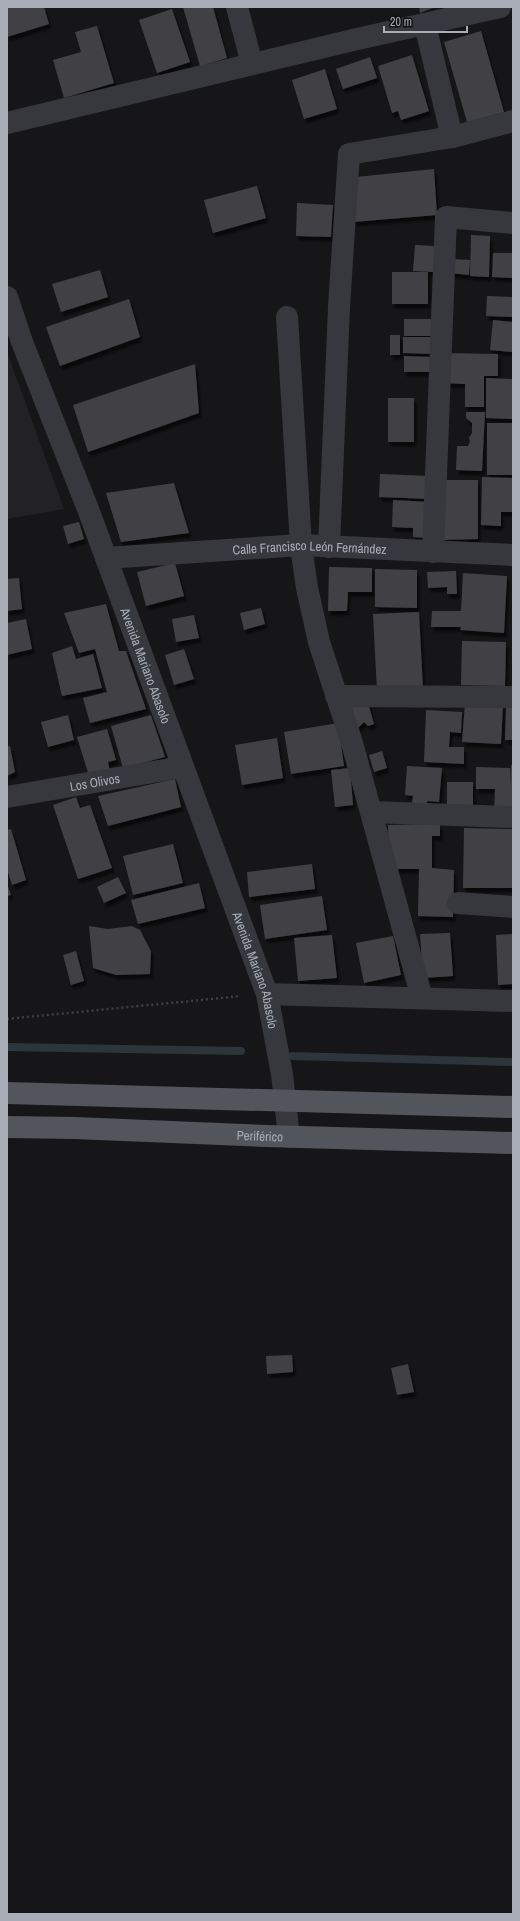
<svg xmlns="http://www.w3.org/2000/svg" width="520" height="1921" viewBox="0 0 520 1921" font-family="'Archivo Narrow',sans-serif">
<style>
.built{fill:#222225}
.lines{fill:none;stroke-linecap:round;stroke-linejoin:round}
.stream{stroke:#2c353c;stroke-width:8}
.building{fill:#404145;filter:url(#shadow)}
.path{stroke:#3d3f44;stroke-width:2.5;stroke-dasharray:2 3;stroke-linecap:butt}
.minor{stroke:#37383d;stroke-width:22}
.major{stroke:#53555c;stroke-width:22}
.labels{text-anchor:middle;stroke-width:3;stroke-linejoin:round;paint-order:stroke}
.street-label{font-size:13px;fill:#a8adb8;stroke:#111113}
</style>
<defs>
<filter id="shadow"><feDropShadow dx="2.5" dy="4.5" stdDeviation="1" flood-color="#0009"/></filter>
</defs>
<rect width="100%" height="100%" fill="#161618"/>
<!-- built -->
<path class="built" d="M7,352L64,509L7,519Z"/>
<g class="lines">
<!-- stream -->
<g class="stream">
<path d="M7,1047L241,1051"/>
<path d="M292,1056L513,1062"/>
</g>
</g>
<!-- building -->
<g class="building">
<path d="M7,7H44L49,24L7,37Z"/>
<path d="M183,7H213L227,58L200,66Z"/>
<path d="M419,7H435L420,13Z"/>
<path d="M172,9L190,62L157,73L139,20Z"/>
<path d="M97,26L114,83L64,98L53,60L81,52L75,32Z"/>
<path d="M481,31L504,112L467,122L444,42Z"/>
<path d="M412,55L429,111L401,120L398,111L392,113L378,66Z"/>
<path d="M370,57L377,78L343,89L336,69Z"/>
<path d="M325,69L337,109L304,119L292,80Z"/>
<path d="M434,169L437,215L353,222L356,177Z"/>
<path d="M257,186L266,218L213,233L204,200Z"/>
<path d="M297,203L333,205L331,237L296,236Z"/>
<path d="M471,235L490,236L489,277L470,276Z"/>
<path d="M415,245L436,246L434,272L413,271Z"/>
<path d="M493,253H513V278L492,277Z"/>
<path d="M451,259L470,260L469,275L450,273Z"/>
<path d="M100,270L108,297L61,312L52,284Z"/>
<rect x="392" y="272" width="36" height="32"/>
<path d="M487,296L513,297V317L486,316Z"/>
<path d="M129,299L140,337L60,366L46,327Z"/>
<path d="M404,319H436L435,336H404Z"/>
<path d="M493,320L513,322V352L490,350Z"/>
<rect x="390" y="335" width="10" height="20"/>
<path d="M403,337H434V354L403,353Z"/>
<path d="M442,353L498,354V376H484V407H465V384L441,383Z"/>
<path d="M404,356L431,357V372H404Z"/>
<path d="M195,364L199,413L88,452L73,405Z"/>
<path d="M486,378L513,379V419L486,418Z"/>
<rect x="388" y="398" width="26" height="44"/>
<path d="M466,412H485L482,471L456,470L457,446H468L470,441L469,438L472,433V423L466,418Z"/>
<rect x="487" y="423" width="26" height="52"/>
<path d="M380,474L431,476L430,499L379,497Z"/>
<path d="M482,477L513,478V512H501V526L481,525Z"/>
<path d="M442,480H478V539L443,540Z"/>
<path d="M174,483L189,533L121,542L106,493Z"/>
<path d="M393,500L429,502L427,538L413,537V528L392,527Z"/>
<path d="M79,522L84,539L68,544L63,526Z"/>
<path d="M175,563L184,596L146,606L137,572Z"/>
<path d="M329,567L372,568V592H348L347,611H328Z"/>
<path d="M375,569L417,570V608L375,607Z"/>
<path d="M456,571L457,594H447V587L428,588L427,572Z"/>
<path d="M463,573L507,576L504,633L460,630L461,627H431L432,611H461Z"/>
<path d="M19,578L22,609L7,611V579Z"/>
<path d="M106,604L119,651H126L146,709L90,723L83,698L107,692L95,649L79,653L64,613Z"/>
<path d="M261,608L265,624L244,630L240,613Z"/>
<path d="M419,612L423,689L377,691L373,614Z"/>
<path d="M194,615L199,638L176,642L172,619Z"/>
<path d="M26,619L32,649L7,655V623Z"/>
<path d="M462,641L506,642L505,686L461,685Z"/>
<path d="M72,646L76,659L93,654L102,688L62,696L52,653Z"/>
<path d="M184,649L194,679L174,685L165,655Z"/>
<path d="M368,703L374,724L368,726L364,722L358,728L349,705Z"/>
<path d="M465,703L503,705L501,744L462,742Z"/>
<path d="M506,707H513V740H505Z"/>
<path d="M426,710L462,712L461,733L450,732L449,747H464V764L424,762Z"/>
<path d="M68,715L74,740L48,747L41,722Z"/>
<path d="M151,715L165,757L123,768L111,726Z"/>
<path d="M338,723L344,766L291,774L284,732Z"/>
<path d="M107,729L116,760L108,762L110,771L89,776L77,737Z"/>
<path d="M277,738L283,778L242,785L235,745Z"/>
<path d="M10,746L15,772L7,776V747Z"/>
<path d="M382,751L387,768L374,772L369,755Z"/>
<path d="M511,765H513V811H494L495,789H476V767L510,768V786Z"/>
<path d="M407,766L442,768L439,802L428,801L422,809L411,808L413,796L405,795Z"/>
<path d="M350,768L353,805L335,807L331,770Z"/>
<path d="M175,779L181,807L108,826L98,796Z"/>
<rect x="447" y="782" width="26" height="28"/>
<path d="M76,797L80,808L90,805L112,868L78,879L53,805Z"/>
<path d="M440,824V836H432V868L454,870L453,917L418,916L419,869H389L388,825Z"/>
<path d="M464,828L513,829V888H463Z"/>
<path d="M11,829L26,880L12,885L7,869V830Z"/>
<path d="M173,844L183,883L133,895L123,856Z"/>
<path d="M312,864L315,889L249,897L247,872Z"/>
<path d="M118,877L126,893L104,903L97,887Z"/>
<path d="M7,883L11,895L7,896Z"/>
<path d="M199,883L205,908L138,924L131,900Z"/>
<path d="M322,896L327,930L265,939L260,905Z"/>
<path d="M89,926L108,929L132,926L140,930L151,951L150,974L116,975L93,968Z"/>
<path d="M450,933L453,976L423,978L420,934Z"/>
<path d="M513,934V984L498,985L496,935Z"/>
<path d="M332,935L337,978L298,981L294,938Z"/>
<path d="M393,936L401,975L364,983L356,943Z"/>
<path d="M76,951L84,981L71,985L63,955Z"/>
<path d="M292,1355L293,1372L267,1374L266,1356Z"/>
<path d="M408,1364L414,1392L397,1395L391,1368Z"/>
</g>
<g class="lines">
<!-- path -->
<path class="path" d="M7,1019L241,996"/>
<!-- minor -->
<g class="minor">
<path d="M237,7L252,64"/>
<path d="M425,25L452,137"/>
<path d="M7,123L353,40L500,7"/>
<path id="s1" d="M7,297L22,342L88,509L267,994L282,1074L289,1137"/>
<path d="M287,317L301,545L307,588L319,642L352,743L422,998"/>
<path d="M329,547L339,307L349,154L452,137L513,121"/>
<path d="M433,552L446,217L513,223"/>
<path id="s2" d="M106,558L301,545L513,555"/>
<path d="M336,696L513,697"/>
<path id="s3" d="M7,797L182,767"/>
<path d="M371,812L513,817"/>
<path d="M458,903L513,907"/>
<path d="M267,994L513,1001"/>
</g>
<!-- major -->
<g class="major">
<path d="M7,1093L513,1107"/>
<path id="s4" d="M7,1127L75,1128L266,1136L513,1143"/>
</g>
</g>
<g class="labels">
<!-- street labels -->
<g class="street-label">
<text dy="5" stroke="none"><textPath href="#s2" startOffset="204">Calle Francisco León Fernández</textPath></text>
<text dy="5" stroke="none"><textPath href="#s1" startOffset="394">Avenida Mariano Abasolo</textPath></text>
<text dy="5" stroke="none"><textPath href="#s3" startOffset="89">Los Olivos</textPath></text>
<text dy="5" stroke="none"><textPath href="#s1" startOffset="718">Avenida Mariano Abasolo</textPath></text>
<text dy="5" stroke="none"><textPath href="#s4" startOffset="253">Periférico</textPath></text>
</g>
</g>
<!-- border -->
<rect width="520" height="1921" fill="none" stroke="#a8adb8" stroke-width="16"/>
<!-- scale -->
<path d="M384 26v6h83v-6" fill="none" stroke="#a8adb8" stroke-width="2"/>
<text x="390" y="26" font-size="12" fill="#a8adb8" stroke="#111113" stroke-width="3" paint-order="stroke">20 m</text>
</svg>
